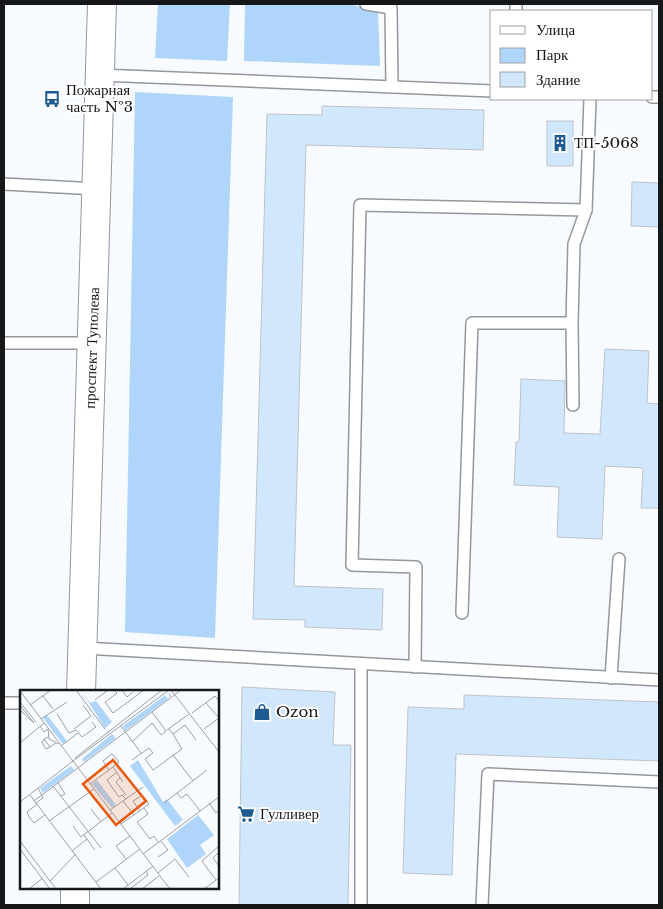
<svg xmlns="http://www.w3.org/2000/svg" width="663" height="909" viewBox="0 0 663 909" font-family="'Libre Baskerville',serif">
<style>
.green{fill:#b0d5fb}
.building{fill:#d1e7fd;stroke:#bec3c8}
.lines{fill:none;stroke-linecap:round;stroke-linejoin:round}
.service-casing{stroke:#93989d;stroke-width:14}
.secondary-casing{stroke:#93989d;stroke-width:30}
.service{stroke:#fff;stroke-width:11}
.secondary{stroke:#fff;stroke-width:28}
.labels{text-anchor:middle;stroke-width:4;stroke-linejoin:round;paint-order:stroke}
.poi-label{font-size:15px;fill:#151718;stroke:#fff;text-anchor:start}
.street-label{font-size:15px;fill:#151718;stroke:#fff}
.inset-road{fill:none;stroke:#9da0a3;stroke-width:1}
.view{fill:#e8590c;fill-opacity:0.15;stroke:#e8590c;stroke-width:2.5}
.inset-edge{fill:none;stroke:#151718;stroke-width:2.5}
</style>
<rect width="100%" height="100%" fill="#f7fbff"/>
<!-- green -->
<g class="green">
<path d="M158,4H230L227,61L155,58Z"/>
<path d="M245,4H345L378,9L380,66L244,61Z"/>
<path d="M135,92L233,97L215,638L125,632Z"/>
</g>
<!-- building -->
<g class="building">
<path d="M322,106L484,110L483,150L306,145L294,586L383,589L382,630L305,627V620L253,619L267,114L322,115Z"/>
<rect x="547" y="121" width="26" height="45"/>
<path d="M632,182L659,183V227L631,226Z"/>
<path d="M605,349L649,351L647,403L659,404V508H641L643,468L605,466L602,539L557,537L559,487L514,485L516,442H519L521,379L565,381L564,433L600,434Z"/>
<path d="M242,687L335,692L333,745H351L348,905H239Z"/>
<path d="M464,695L659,702V761L456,754L452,875L403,873L408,707L464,709Z"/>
</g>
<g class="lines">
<!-- service casing -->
<g class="service-casing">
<g id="service">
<path d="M366,4L391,8L392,87"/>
<path d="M516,11V4"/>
<path d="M100,75L492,91"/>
<path d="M652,97H659"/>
<path d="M4,184L97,189"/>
<path d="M4,343H92"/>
<path d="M573,405L572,323L574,244L586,210L590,99"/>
<path d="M462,613L472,323H572"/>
<path d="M83,648L659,680"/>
<path d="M361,664V905"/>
<path d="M415,667L416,567L352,565L360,205L586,210"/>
<path d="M611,678L619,559"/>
<path d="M4,703H21"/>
<path d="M482,905L488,774L659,782"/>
</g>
</g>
<!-- secondary casing -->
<g class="secondary-casing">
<g id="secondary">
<path d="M81,692L102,4"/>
<path d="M75,905V888"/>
</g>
</g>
<!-- service -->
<use href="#service" class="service"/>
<!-- secondary -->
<use href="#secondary" class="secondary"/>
</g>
<!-- icons -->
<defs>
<g id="bus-bare" transform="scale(1.35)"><path d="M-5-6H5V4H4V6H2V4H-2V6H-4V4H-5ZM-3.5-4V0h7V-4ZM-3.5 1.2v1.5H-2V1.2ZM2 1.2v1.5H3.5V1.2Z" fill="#1c5a90" stroke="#fff" stroke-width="2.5" paint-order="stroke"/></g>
<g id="building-bare" transform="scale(1.35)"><path d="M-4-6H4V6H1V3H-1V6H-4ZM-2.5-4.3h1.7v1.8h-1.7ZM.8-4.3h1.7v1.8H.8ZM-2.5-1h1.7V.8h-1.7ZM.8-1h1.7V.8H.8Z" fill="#1c5a90" stroke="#fff" stroke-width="2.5" paint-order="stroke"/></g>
<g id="shop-bare" transform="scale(1.35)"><path d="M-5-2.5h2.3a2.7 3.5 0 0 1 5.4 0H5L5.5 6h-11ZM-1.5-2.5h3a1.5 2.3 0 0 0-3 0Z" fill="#1c5a90" stroke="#fff" stroke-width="2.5" paint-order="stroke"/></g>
<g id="supermarket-bare" transform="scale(1.35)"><path d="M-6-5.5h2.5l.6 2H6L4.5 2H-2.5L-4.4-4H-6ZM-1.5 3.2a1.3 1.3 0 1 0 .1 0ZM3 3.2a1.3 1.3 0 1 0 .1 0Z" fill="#1c5a90" stroke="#fff" stroke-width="2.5" paint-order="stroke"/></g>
</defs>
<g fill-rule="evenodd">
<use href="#bus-bare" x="52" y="99"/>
<use href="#building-bare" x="560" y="143"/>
<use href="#shop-bare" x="262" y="712"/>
<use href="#supermarket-bare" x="246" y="814"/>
</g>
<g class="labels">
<!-- poi labels -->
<g class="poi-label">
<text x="66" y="95">Пожарная<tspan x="66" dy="17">часть №3</tspan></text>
<text x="574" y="148">ТП-5068</text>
<text x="276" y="717">Ozon</text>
<text x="260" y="819">Гулливер</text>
</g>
<!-- street labels -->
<g class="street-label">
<text transform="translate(92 348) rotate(-88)" y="5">проспект Туполева</text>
</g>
</g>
<!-- overview -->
<g transform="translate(20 690)">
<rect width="199" height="199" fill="#f7fbff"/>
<path d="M62,2L70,13L76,11L92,32L85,38ZM148,3H150L151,6L149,8V3L145,5L148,9L105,41L103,36ZM27,25L47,51L43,54L23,28ZM92,44L96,48L64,72L62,69ZM118,70L143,112L147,109L163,130L155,136L110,76ZM51,76L54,80L23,103L20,98ZM77,90L96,115L92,118L72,94ZM178,125L194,145L180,155L186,164L167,178L147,149Z" fill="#b0d5fb"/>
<path class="inset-road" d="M56,0L85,39M94,0L97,3L85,12L93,23L124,0M102,0L107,7L113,2M151,0L199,62M0,1L150,199M23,6L33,19M75,10L88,0M0,12L16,32M186,13L199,28M0,15L14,33L0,20M10,15L31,0M172,23L195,6L199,11M37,24L49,43L56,40L62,47L76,37L72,32M21,29L47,12M20,36L24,42L28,39L29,49L39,54M101,36L121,63M54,39L71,26L63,15M149,39L153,44L165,35L176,50M184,39L199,28M147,40L169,24M28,47L24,49L30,57L36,53M24,49L22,53L26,59L30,57M112,52L132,33L141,45L146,41L132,22M0,53L24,33M41,56L58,43M153,65L173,91M55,68L142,0M112,70L129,58L133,63L125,69L133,80L162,59L153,44M53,71L149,0M93,77L103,92M97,82L87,90L99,107L102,105L106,109M100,88L96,92L106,105M38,93L45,104L41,106M70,94L89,80L99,72L92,64L83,71L89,80M33,96L81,158M157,103L161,108L167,104L180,121M10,105L81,199M14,111L161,0M103,111L114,125M0,112L53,71M16,113L23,108L18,98M144,113L187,80M189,113L196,123L198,121M17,114L7,122L9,127L14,133L25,125M124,118L128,124L117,132L130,149L134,146L138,152M71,119L81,132M90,120L123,97M29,131L74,99M101,134L129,114L122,105L113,111L120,121M53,136L61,147L92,123M64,145L75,160M0,151L36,199M0,159L30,199M52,161L67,149M198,163L193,168L199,176M123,164L199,107M138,167L148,160L141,151M106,169L96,156L110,146M95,178L108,195M138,183L155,169L169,187M196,190L182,171L199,156M30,191L55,165M76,192L120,159M9,199L23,188M103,199L133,176M110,199L128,185L126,181M122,199L139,186M184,199L199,188"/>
<path class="view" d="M93,70L126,111L96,135L63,94Z"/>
<rect width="199" height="199" class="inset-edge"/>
</g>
<!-- border -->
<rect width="663" height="909" fill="none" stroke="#151718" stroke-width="10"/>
<!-- legend -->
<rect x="490" y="10" width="162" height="90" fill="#ffffff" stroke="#a1a2a3"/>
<rect x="500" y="26" width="25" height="8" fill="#ffffff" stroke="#a1a2a3"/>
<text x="536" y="35" font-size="15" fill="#151718">Улица</text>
<rect x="500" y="48" width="25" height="15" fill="#b0d5fb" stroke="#a1a2a3"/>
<text x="536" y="60" font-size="15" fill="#151718">Парк</text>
<rect x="500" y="72" width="25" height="15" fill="#d1e7fd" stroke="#a1a2a3"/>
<text x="536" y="85" font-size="15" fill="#151718">Здание</text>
</svg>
